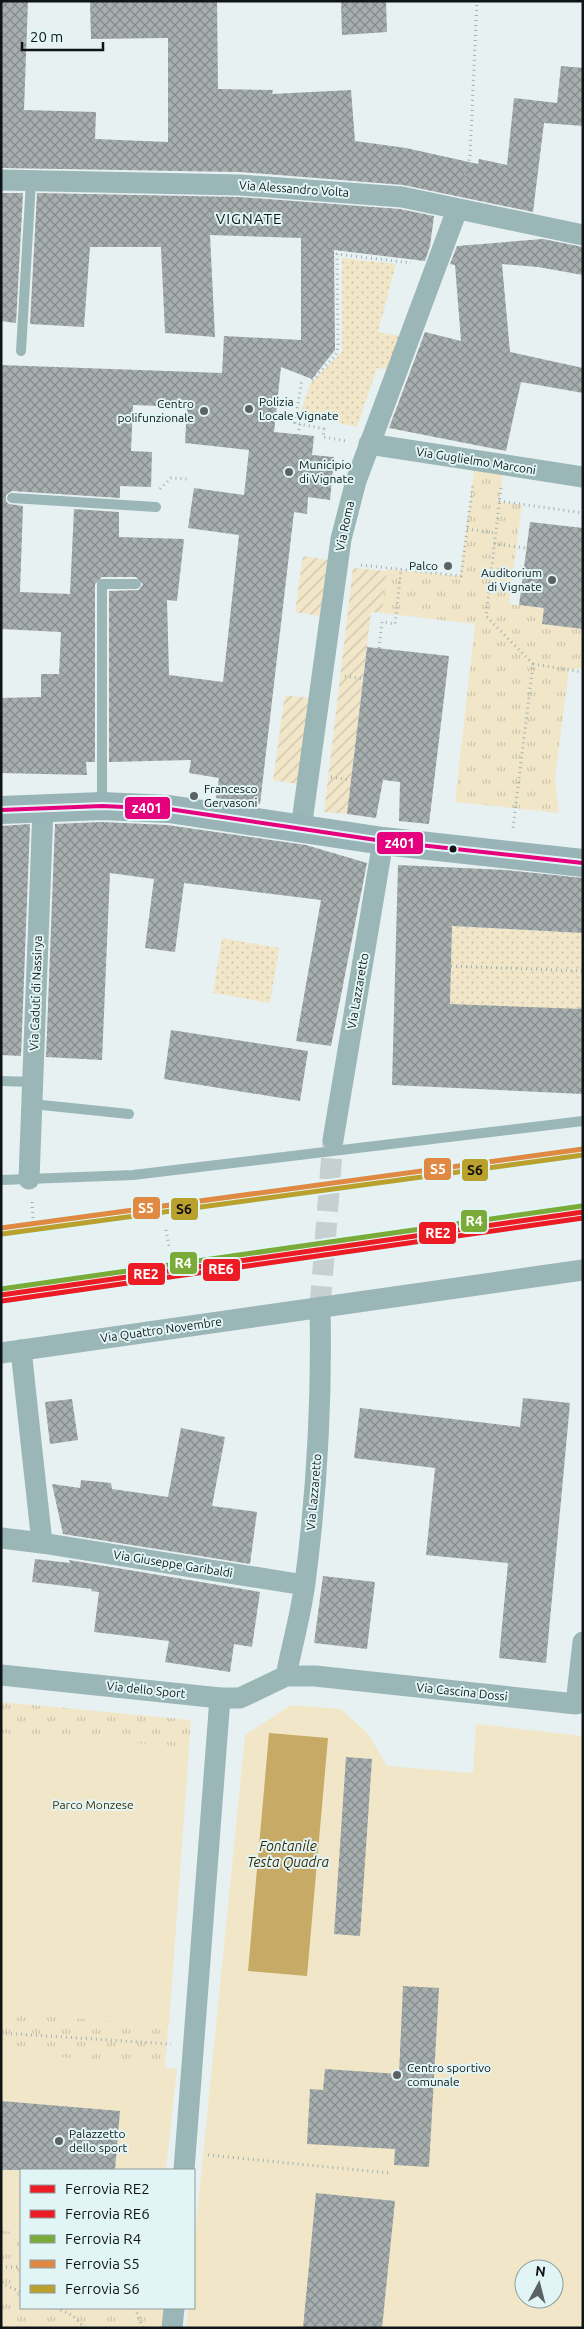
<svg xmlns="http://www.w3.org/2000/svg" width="584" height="2329" viewBox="0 0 584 2329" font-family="Ubuntu,sans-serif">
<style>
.grass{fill:url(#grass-dots)}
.park{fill:url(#park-tufts)}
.garden{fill:url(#garden-furrows)}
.pitch{fill:#f2e6c9;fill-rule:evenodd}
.water{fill:#c7aa65}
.building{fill:url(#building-cross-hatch);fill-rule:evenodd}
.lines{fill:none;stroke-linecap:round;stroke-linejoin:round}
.street-tunnel{stroke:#c7d0d1;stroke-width:21;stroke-dasharray:21 11;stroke-linecap:butt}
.path{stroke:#a0b1b3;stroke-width:3;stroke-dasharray:1 4;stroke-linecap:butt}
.lane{stroke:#9ab6b7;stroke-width:10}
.street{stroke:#9ab6b7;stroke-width:21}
.secondary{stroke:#98b4b6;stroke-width:28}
.bus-1-casing{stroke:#e2f5f6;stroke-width:8}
.bus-1{stroke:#e5007d;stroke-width:4}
.rail-1-casing{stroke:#e2f5f6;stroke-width:9}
.rail-2-casing{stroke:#e2f5f6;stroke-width:9}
.rail-3-casing{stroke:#e2f5f6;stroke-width:9}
.rail-4-casing{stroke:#e2f5f6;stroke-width:9}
.rail-5-casing{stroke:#e2f5f6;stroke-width:9}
.rail-1{stroke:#ed1c24;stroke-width:5}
.rail-2{stroke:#ed1c24;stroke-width:5}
.rail-3{stroke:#7aab39;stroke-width:5}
.rail-4{stroke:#e08942;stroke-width:5}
.rail-5{stroke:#baa12d;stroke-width:5}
.poi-dot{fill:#5b6263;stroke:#e2f5f6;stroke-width:2}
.bus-dot{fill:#0f1516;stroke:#e2f5f6;stroke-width:2}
.labels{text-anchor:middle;stroke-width:4;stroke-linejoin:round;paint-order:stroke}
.street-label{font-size:12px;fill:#0f1516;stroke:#e2f5f6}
.poi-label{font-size:12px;fill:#0f1516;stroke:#e2f5f6;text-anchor:start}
.park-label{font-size:12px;fill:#412e04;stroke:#e2f5f6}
.water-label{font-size:14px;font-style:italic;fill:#3d2a01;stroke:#e2f5f6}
.quarter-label{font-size:15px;letter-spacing:1px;fill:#0f1516;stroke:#e2f5f6}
.line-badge{stroke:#e2f5f6;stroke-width:2}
.badge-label{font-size:14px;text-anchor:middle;font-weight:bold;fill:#fff}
.pale-badge-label{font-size:14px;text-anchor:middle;font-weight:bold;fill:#111}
</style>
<defs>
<pattern id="grass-dots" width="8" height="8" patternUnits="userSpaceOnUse" patternTransform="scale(1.25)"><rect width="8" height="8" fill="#f2e6c9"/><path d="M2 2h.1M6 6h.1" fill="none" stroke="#cec4ac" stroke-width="1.8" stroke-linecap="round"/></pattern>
<pattern id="park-tufts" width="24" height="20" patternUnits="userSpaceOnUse" patternTransform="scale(1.25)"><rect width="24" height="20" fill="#f2e6c9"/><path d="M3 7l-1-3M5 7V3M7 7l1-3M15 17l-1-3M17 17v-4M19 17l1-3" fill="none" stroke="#cec4ac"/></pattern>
<pattern id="garden-furrows" width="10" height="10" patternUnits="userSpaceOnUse" patternTransform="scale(1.25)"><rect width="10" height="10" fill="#f2e6c9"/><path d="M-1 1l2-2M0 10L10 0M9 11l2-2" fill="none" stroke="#cec4ac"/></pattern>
<pattern id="building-cross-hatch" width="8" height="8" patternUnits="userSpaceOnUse" patternTransform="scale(1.25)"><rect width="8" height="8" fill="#a6aeae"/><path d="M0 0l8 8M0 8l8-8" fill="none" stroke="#868c8d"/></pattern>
</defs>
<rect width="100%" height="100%" fill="#e7f1f2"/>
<!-- grass -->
<g class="grass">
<path d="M342,258L396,264L378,332L404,337L391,370L377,368L357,427L300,414L310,384L342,352Z"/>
<path d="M452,926L583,933V1010L450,1004Z"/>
<path d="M222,938L279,948L270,1003L213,993Z"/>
</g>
<!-- park -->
<g class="park">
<path d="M474,471L503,474L499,501L522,505L509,604L544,608L542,624L583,629V668L569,670L555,778L559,813L455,802L475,624L382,613L387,569L460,576Z"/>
<path d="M1,1702L191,1720L165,2068L1,2051Z"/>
<path d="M1,2230L21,2233V2308H165L164,2328H1Z"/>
</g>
<!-- garden -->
<g class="garden">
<path d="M303,556L328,560L320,616L295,612Z"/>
<path d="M353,568L387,571L382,613L371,612L347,814L324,812Z"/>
<path d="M285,695L310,698L297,784L273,780Z"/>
</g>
<!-- pitch -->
<g class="pitch">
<path d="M291,1705L341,1709L369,1735L387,1766L473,1773L476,1724L583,1736V2328H186L188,2308H194V2245L245,1735ZM524,2269H554V2299H524Z"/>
<path d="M1,1733L189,1747L169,2025L1,2013Z"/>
<path d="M1,2051L177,2069L166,2170H21V2233L1,2230Z"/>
</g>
<!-- water -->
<path class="water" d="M269,1733L328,1738L307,1976L248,1971Z"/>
<!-- building -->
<g class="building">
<path d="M1,1H28L24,110L96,112L95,139L168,142V38L91,39L90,1H217L218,89L273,90L272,94L351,90L355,141L406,148L478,164L479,159L507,165L514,98L557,103L561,66L583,68V126L544,123L533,212L403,185L240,172L1,168Z"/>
<path d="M341,1H386L387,32L342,35Z"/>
<path d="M1,193H23L16,323L1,321Z"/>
<path d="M37,193L239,197L400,209L434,216L430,246L425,261L334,250L335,350L312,379L281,367L274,432L314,436L312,455L334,457L330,500L308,497L307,514L294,512L260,804L216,798L219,778L189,773L191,760L109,762V591L139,590L143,584L136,577H102L95,584V762H86L87,775L1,773V698L41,697V674H59L61,632L1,629V365L222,373L224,336L301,340V238L210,235L215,337L165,333L161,247H90L84,327L30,324ZM133,405L187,407L185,443L249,450L244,495L194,488L188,528L239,535L223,682L169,675L167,600L177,601L184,539L119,537V512L74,509L70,594L20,592L23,506L9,504L6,501V495L12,491L120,498V486L151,487L152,452L131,451Z"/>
<path d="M543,239L583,247V275L538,267L502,264L510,352L583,368V393L521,382L506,451L389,428L425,332L461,341L455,265L450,264L457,246Z"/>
<path d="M530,522L583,528V629L542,624L544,608L519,605Z"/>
<path d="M367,647L449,656L429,824L399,821L400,782L383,780L376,818L347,814Z"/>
<path d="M102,822L167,825L306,845L367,863L331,1046L296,1041L321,900L184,883L175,952L145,948L154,879L110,873L102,1060L46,1057L55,824Z"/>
<path d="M30,824L21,1056L1,1055V826Z"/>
<path d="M398,865L506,870L583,878V933L452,926L450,1004L583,1009V1094L392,1085Z"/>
<path d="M171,1030L308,1051L300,1101L164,1079Z"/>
<path d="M523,1398L570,1403L546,1663L499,1658L508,1563L426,1555L435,1468L354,1458L360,1408L520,1427Z"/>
<path d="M72,1399L78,1440L50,1444L45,1402Z"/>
<path d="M181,1428L225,1437L212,1506L257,1512L250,1564L63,1534L52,1484L80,1488L81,1480L111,1483L112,1489L168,1497Z"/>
<path d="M35,1559L70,1563L69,1560L260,1592L252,1647L234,1644L230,1672L165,1662L169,1641L94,1632L99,1592L91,1591L92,1589L32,1582Z"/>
<path d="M323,1576L375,1582L367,1649L314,1643Z"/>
<path d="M346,1757L372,1759L360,1936L334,1934Z"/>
<path d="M403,1986L439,1988L429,2167L394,2165L395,2149L307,2144L310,2089L323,2090L325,2069L399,2074Z"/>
<path d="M1,2101L120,2111L115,2170H1Z"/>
<path d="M316,2193L395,2201L382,2328H303Z"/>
</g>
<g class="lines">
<!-- street-tunnel -->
<path class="street-tunnel" d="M320,1307L333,1140"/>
<!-- path -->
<g class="path">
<path d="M463,185L470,156L477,1"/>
<path d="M312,380L335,356L338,348L337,254L411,263"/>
<path d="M300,424L295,423L302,379"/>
<path d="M298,435L300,424L324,429L323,437L346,441"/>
<path d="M501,488L486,616L533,664L513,828"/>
<path d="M160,489L171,478L187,479"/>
<path d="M499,501L583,513"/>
<path d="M467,529L496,533"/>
<path d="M494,544L526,548"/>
<path d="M361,565L461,576L473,484"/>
<path d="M379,648L382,622L395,624L401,570"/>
<path d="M533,664L583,672"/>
<path d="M345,676L363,679"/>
<path d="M331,777L351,780"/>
<path d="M451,966L583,971"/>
<path d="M580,1009L583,1007"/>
<path d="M32,1202L33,1218"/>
<path d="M166,1230L169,1246"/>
<path d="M1,2033L171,2044"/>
<path d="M208,2155L389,2173"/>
<path d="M1,2267H21"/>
<path d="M1,2283L21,2292"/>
<path d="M56,2308L72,2315L85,2328"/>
<path d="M135,2308L143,2328"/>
</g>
<!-- lane -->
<g class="lane">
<path d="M21,351L31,181"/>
<path d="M12,498L156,507"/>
<path d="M102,805V584H136"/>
<path d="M1,1081L33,1082"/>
<path d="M32,1104L129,1114"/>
<path d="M1,1180L133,1175L583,1121"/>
</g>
<!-- street -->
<g class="street">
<path d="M1,180L240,185L402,197L583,235"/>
<path d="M369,444L583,477"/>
<path d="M301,829L341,539L356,481L457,210"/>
<path d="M333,1140L383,841"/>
<path d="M29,1179L43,808"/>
<path d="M21,1350L42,1543L304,1585"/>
<path d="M1,1353L583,1270"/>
<path d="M1,1538L42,1543"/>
<path d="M1,1675L220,1698H240L286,1676H315L576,1704L583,1642"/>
<path d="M286,1676C292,1645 301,1614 305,1583C317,1491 322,1399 320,1307"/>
<path d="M184,2170L220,1698"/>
<path d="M172,2328L174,2308"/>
</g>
<!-- secondary -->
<path class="secondary" d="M1,810L102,806L169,809L383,841L583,863"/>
<!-- bus-1 casing -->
<g class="bus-1-casing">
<path id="bus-1" d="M1,810L102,806L169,809L383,841L583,863"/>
</g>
<!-- bus-1 -->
<use href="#bus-1" class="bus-1"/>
<!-- rail-1 casing -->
<g class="rail-1-casing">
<path id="rail-1" d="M1,1295L583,1212"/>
</g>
<!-- rail-2 casing -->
<g class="rail-2-casing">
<path id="rail-2" d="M2,1301L583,1218"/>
</g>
<!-- rail-3 casing -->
<g class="rail-3-casing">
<path id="rail-3" d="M1,1289L582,1206"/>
</g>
<!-- rail-4 casing -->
<g class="rail-4-casing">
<path id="rail-4" d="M1,1228L583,1149"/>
</g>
<!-- rail-5 casing -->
<g class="rail-5-casing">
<path id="rail-5" d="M2,1234L583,1155"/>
</g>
<!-- rail-1 -->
<use href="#rail-1" class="rail-1"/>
<!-- rail-2 -->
<use href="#rail-2" class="rail-2"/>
<!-- rail-3 -->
<use href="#rail-3" class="rail-3"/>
<!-- rail-4 -->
<use href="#rail-4" class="rail-4"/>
<!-- rail-5 -->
<use href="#rail-5" class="rail-5"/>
</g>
<!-- markers -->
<g class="poi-dot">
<circle cx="249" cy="409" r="5"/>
<circle cx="204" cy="411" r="5"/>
<circle cx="289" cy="472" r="5"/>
<circle cx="448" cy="566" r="5"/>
<circle cx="552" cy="580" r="5"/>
<circle cx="194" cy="796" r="5"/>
<circle cx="397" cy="2075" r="5"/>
<circle cx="59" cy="2141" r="5"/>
</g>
<circle class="bus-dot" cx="453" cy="849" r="4.5"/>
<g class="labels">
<!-- street labels -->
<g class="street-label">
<text transform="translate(294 189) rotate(4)" y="4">Via Alessandro Volta</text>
<text transform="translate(476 461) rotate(9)" y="4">Via Guglielmo Marconi</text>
<text transform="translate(345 526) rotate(-78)" y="4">Via Roma</text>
<text transform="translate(358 991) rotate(-80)" y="4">Via Lazzaretto</text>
<text transform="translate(36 993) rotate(-88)" y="4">Via Caduti di Nassirya</text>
<text transform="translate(161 1330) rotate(-8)" y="4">Via Quattro Novembre</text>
<text transform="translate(314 1492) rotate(-85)" y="4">Via Lazzaretto</text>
<text transform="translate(173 1564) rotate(9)" y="4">Via Giuseppe Garibaldi</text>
<text transform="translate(146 1690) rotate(6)" y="4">Via dello Sport</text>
<text transform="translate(462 1692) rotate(6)" y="4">Via Cascina Dossi</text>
</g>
<!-- poi labels -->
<g class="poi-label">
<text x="259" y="406">Polizia<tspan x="259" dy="14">Locale Vignate</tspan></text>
<text x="194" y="408" text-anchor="end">Centro<tspan x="194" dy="14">polifunzionale</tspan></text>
<text x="299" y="469">Municipio<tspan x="299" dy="14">di Vignate</tspan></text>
<text x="438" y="570" text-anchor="end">Palco</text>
<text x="542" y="577" text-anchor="end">Auditorium<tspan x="542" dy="14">di Vignate</tspan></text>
<text x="204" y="793">Francesco<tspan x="204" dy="14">Gervasoni</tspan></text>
<text x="407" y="2072">Centro sportivo<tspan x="407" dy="14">comunale</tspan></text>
<text x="69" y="2138">Palazzetto<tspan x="69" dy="14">dello sport</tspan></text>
</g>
<!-- park labels -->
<g class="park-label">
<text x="93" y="1809">Parco Monzese</text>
</g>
<!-- water labels -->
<g class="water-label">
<text x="288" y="1851">Fontanile<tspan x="288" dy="16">Testa Quadra</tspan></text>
</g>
<!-- quarter labels -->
<g class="quarter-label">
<text x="249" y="224">VIGNATE</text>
</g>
</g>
<g class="line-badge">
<rect x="124" y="796" width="47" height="24" rx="5" fill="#e5007d"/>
<rect x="376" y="831" width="48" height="24" rx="5" fill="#e5007d"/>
<rect x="423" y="1157" width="29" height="24" rx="5" fill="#e08942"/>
<rect x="461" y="1158" width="28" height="24" rx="5" fill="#baa12d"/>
<rect x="132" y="1196" width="29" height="24" rx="5" fill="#e08942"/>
<rect x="170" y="1197" width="29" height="24" rx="5" fill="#baa12d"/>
<rect x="460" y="1209" width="28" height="24" rx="5" fill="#7aab39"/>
<rect x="418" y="1221" width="39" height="24" rx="5" fill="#ed1c24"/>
<rect x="169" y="1251" width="29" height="24" rx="5" fill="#7aab39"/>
<rect x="202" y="1258" width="39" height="24" rx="5" fill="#ed1c24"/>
<rect x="127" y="1262" width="39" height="24" rx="5" fill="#ed1c24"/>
</g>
<g class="badge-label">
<text x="147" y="813">z401</text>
<text x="400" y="848">z401</text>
<text x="438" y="1174">S5</text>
<text x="146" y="1213">S5</text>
<text x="474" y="1226">R4</text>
<text x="438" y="1238">RE2</text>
<text x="183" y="1268">R4</text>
<text x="221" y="1274">RE6</text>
<text x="146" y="1279">RE2</text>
</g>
<g class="pale-badge-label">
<text x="475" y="1175">S6</text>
<text x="184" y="1214">S6</text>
</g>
<!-- border -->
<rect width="584" height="2329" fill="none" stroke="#0f1516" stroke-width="5"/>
<!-- legend -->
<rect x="20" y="2169" width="175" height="140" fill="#e2f5f6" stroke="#8e9b9c"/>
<rect x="30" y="2185" width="25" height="8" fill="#ed1c24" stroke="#8e9b9c"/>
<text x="65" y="2194" font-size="15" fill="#0f1516">Ferrovia RE2</text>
<rect x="30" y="2210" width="25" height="8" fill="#ed1c24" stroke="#8e9b9c"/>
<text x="65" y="2219" font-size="15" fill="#0f1516">Ferrovia RE6</text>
<rect x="30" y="2235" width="25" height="8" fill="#7aab39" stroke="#8e9b9c"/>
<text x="65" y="2244" font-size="15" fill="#0f1516">Ferrovia R4</text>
<rect x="30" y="2260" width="25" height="8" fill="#e08942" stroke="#8e9b9c"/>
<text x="65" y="2269" font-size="15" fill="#0f1516">Ferrovia S5</text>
<rect x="30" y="2285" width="25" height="8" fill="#baa12d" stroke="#8e9b9c"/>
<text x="65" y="2294" font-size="15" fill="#0f1516">Ferrovia S6</text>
<!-- north arrow -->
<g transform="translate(539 2284) rotate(7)"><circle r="24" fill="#e2f5f6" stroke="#8e9b9c"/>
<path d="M0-4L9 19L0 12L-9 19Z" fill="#5b6263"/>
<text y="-8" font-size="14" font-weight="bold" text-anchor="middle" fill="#0f1516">N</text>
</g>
<!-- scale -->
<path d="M22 42v8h81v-8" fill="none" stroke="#0f1516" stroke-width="2.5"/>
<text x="30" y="42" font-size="15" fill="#0f1516" stroke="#e2f5f6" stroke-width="4" paint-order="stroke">20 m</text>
</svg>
